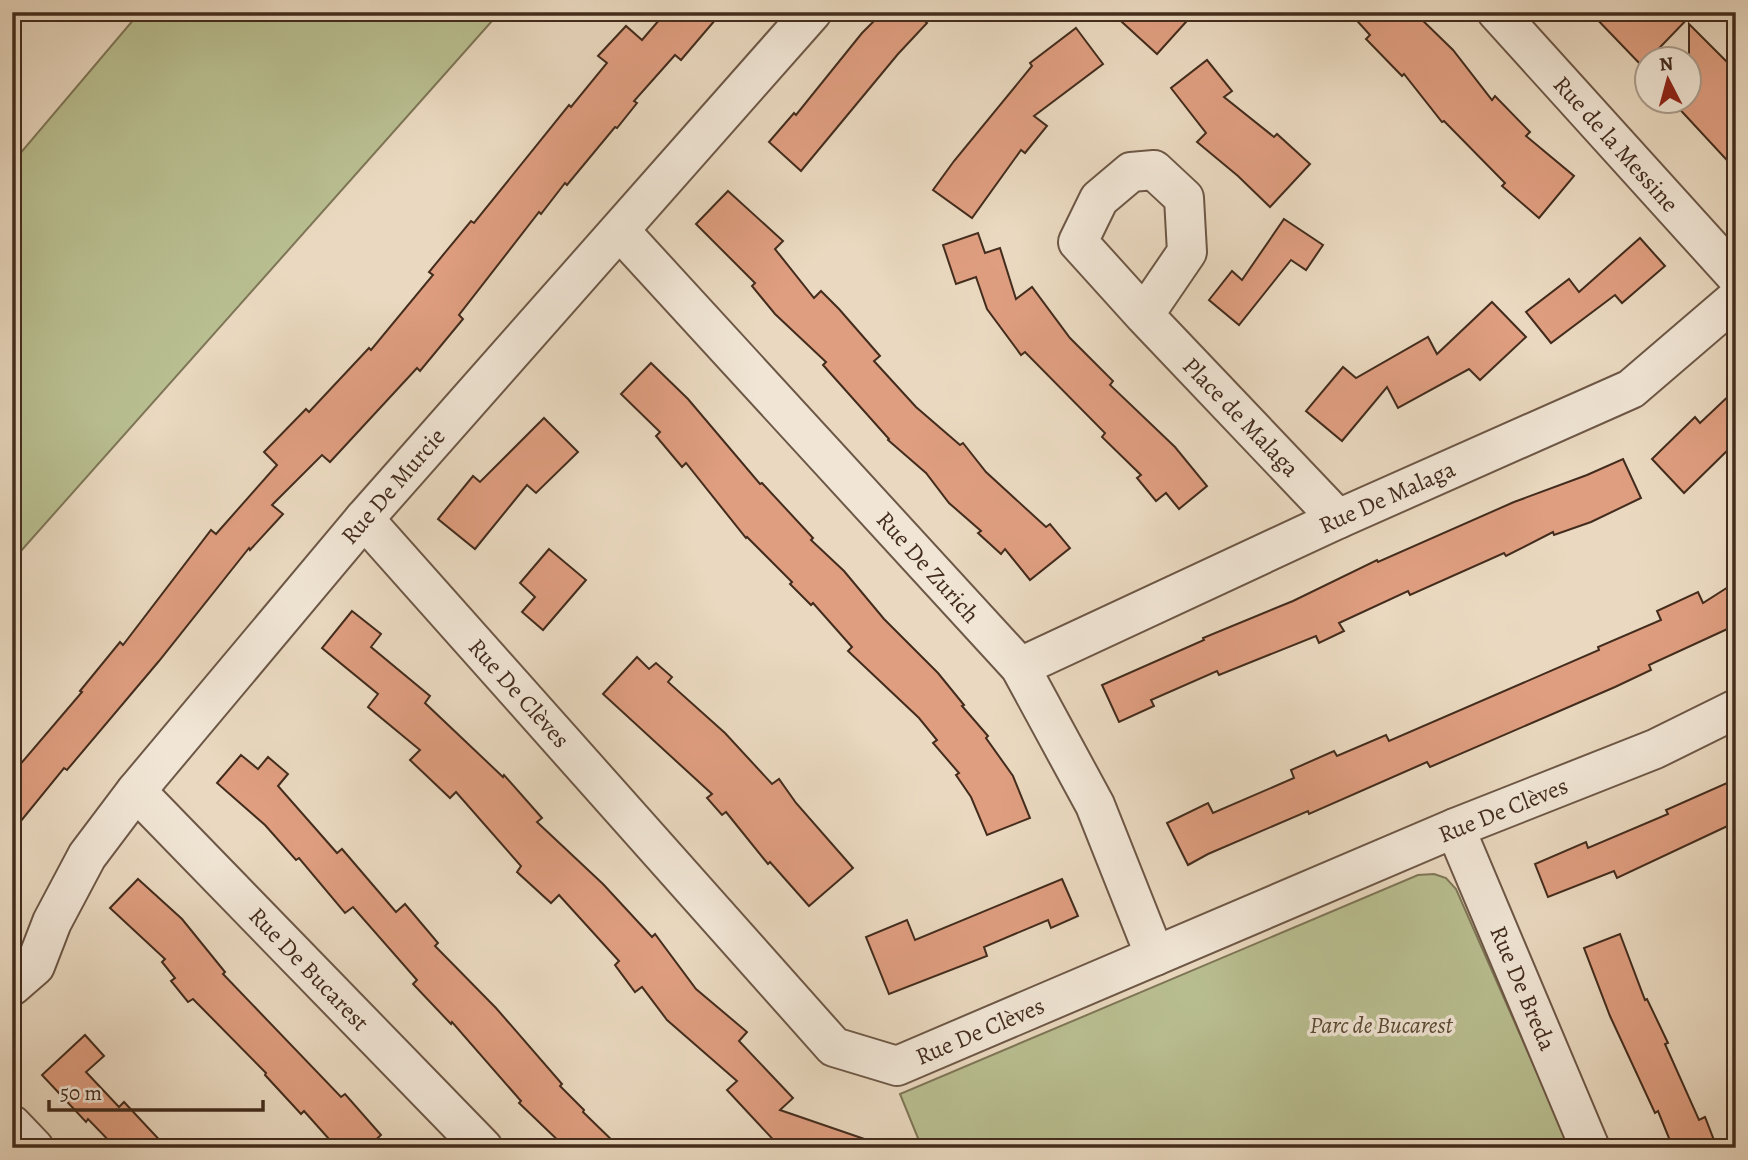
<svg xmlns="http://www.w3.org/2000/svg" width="1748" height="1160" viewBox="0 0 1748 1160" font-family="Alegreya,serif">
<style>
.green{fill:#b9bf91;stroke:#7e7657;stroke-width:2}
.building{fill:#df9e80;stroke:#432c1d;stroke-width:2}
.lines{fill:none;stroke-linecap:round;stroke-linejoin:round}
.minor-casing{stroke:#6d5746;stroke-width:42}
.minor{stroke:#f1e6d6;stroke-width:38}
.labels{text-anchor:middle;stroke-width:7;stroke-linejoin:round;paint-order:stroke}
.street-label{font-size:24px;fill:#432c1d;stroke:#f1e6d6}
.park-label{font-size:24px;font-style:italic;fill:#5b4934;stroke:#f1e6d6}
</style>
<rect width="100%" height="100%" fill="#ead9c0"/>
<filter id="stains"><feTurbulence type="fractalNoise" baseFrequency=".00286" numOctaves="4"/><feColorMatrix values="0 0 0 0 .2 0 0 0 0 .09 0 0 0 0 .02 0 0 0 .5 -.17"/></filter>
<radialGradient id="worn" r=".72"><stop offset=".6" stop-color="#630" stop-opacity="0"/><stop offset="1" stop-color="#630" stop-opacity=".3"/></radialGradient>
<!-- green -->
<g class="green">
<path d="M140,12H500L12,561V163Z"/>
<path d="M1434,874L1446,878L1456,889L1570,1148H922L900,1094L1418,875Z"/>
</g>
<!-- building -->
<g class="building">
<path d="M666,12H722L681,60L675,55L634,101L637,103L617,128L615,127L567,185L565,183L541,214L539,212L459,315L463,319L420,371L417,368L330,462L322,455L272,505L283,514L250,550L249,548L159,661L67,770L64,768L12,832V774L82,692L80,691L120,642L123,645L211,530L216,534L277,465L264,452L306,409L309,412L369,348L371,350L433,275L429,272L471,221L474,223L569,105L571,107L607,63L598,56L626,26L642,40Z"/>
<path d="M883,12H915L927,23L898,54L801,171L769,142L794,113L796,115L862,33Z"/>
<path d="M1111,12H1195L1157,54Z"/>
<path d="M1349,12H1414L1453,50L1492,100L1495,96L1530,132L1526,136L1574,176L1539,218L1502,186L1505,183L1444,121L1442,122L1404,74L1402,76L1366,39L1370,35Z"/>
<path d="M1590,12H1694L1642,66Z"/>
<path d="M1689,24L1736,71V170L1673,102H1689Z"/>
<path d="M1076,28L1103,64L1034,116L1047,126L1025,153L1021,150L972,218L933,190L954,161L1032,66L1030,63Z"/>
<path d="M1207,60L1232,91L1224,97L1274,137L1277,134L1310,164L1270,207L1238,176L1197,142L1206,133L1171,88Z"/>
<path d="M728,191L783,241L775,249L814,298L821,291L839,309L880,356L874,361L916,407L960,445L963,443L986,472L1046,527L1050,524L1070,548L1030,580L1005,549L1001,554L978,533L981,531L949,503L926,473L888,440L889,439L823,365L826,362L775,314L752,286L755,283L696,224Z"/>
<path d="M1284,219L1323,245L1306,270L1291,260L1239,325L1209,300L1232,271L1242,280Z"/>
<path d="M978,233L985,253L1000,248L1016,299L1032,287L1070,338L1113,381L1110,385L1175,447L1207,486L1179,509L1166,493L1156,501L1137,478L1141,475L1102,437L1105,433L1025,352L1021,355L987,309L976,277L956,284L943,245Z"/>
<path d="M1640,238L1665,266L1622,303L1615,295L1551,343L1526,312L1569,279L1579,292Z"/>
<path d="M1492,302L1526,337L1480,380L1469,369L1398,408L1387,387L1342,441L1306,411L1343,367L1356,378L1428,337L1437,354Z"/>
<path d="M651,363L688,399L760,484L762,483L813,538L811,540L844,571L884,619L938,673L964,705L962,706L988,736L986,738L1013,776L1030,818L987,835L971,797L956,775L959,773L933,743L937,740L919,718L848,651L852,647L813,603L811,605L790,584L792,582L747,537L746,538L686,463L682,467L656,436L660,432L621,394Z"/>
<path d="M1736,389V442L1684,493L1652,459L1695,417L1700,423Z"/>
<path d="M544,418L578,452L536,493L527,485L475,549L438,519L473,476L480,482Z"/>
<path d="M1623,459L1641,498L1591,522L1554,535L1553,532L1506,556L1504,553L1410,595L1408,591L1339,623L1344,631L1319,643L1316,636L1219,675L1217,671L1151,700L1154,706L1119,722L1102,685L1204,640L1203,638L1293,601L1377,560L1378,562L1514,502L1587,475Z"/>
<path d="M549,549L586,580L543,630L522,612L535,597L520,583Z"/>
<path d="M1736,582V625L1649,665L1651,670L1615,687L1430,767L1427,762L1309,814L1308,811L1208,854L1188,865L1167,823L1208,803L1213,813L1294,778L1291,770L1334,751L1337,756L1386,735L1389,741L1599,650L1598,647L1661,620L1657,611L1698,592L1703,603Z"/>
<path d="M352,611L381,634L371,647L430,696L425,703L503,777L504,775L542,818L537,822L603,884L652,937L655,934L696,989L747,1032L739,1041L793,1098L780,1110L879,1144V1148H781L727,1090L737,1081L667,1020L642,987L635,992L615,965L619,961L559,895L551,903L517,872L521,866L456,792L450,798L410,760L420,750L368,707L378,694L322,648Z"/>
<path d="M637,657L649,669L656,663L672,677L668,682L725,733L772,784L779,779L796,803L853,868L809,906L770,862L768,864L726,812L722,815L707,798L712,794L603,694Z"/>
<path d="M241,755L258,769L268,757L288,774L278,786L337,853L342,849L396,912L405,904L438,943L435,946L496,1008L562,1084L560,1086L584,1110L583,1112L620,1148H566L519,1103L521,1101L452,1022L451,1024L413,984L417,980L353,907L345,913L299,858L296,860L265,825L217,783Z"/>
<path d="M1736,779V822L1617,878L1614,871L1548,897L1535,864L1586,842L1588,848L1668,814L1666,810Z"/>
<path d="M138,879L182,919L225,972L223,974L341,1097L345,1094L381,1135L367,1148H337L304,1111L301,1114L265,1075L266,1073L193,999L188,1002L171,981L175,978L162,962L165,959L110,908Z"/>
<path d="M1062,879L1078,916L1051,928L1048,920L984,947L987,956L889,994L866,937L907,920L915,940Z"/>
<path d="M1620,934L1645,1000L1647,999L1668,1043L1665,1044L1699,1120L1705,1117L1717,1148H1673L1658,1111L1655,1113L1610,1016L1584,948Z"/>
<path d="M85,1035L104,1056L86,1072L119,1107L124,1102L167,1148H116L88,1119L86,1122L42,1075Z"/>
</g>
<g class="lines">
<!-- minor casing -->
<g class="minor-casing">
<g id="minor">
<path d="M1497,12L1736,276"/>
<path d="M620,231L1020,667L1095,805L1155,956"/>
<path d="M1144,315L1187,252L1184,198L1154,170L1131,172L1099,199L1078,242L1144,315L1338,519"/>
<path d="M364,519L834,1047L897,1066L1455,828L1655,749L1736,709"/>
<path d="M1020,667L1338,519L1631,389L1736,299"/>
<path d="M136,791L483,1148"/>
<path d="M1455,828L1590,1148"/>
<path d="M12,986L35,966L52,922L87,856L136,791L364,519L812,12"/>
<path d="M12,1125L34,1148"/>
</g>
</g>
<!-- minor -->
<use href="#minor" class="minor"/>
</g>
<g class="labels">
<!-- street labels -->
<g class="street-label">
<text transform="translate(1616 144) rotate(48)" y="8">Rue de la Messine</text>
<text transform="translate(1241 417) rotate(46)" y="8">Place de Malaga</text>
<text transform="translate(393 486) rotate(-49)" y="8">Rue De Murcie</text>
<text transform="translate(1387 497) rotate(-24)" y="8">Rue De Malaga</text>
<text transform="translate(928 567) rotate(48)" y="8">Rue De Zurich</text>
<text transform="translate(519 693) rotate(48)" y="8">Rue De Clèves</text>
<text transform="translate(1503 810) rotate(-22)" y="8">Rue De Clèves</text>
<text transform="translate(309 969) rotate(46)" y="8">Rue De Bucarest</text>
<text transform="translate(1523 988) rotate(67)" y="8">Rue De Breda</text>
<text transform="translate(980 1031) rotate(-23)" y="8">Rue De Clèves</text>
</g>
<!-- park labels -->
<g class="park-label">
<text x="1381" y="1033">Parc de Bucarest</text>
</g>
</g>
<!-- margin -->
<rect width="1748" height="1160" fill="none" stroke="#ead9c0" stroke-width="42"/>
<rect x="14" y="14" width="1720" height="1132" fill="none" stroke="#432c1d" stroke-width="3.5"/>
<rect x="21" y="21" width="1706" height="1118" fill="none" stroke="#432c1d" stroke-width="2"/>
<!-- north arrow -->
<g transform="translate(1668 80) rotate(354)"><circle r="33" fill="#f1e6d6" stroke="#ab9c8c" stroke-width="2"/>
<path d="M0-5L12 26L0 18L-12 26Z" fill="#8f2418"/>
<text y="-10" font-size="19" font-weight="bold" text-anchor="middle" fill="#432c1d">N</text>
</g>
<!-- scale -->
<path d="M49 1100v10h214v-10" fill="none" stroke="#432c1d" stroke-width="3.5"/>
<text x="60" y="1100" font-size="21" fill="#432c1d" stroke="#f1e6d6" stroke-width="5" paint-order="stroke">50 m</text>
<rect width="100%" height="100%" filter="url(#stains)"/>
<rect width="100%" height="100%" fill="url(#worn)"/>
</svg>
